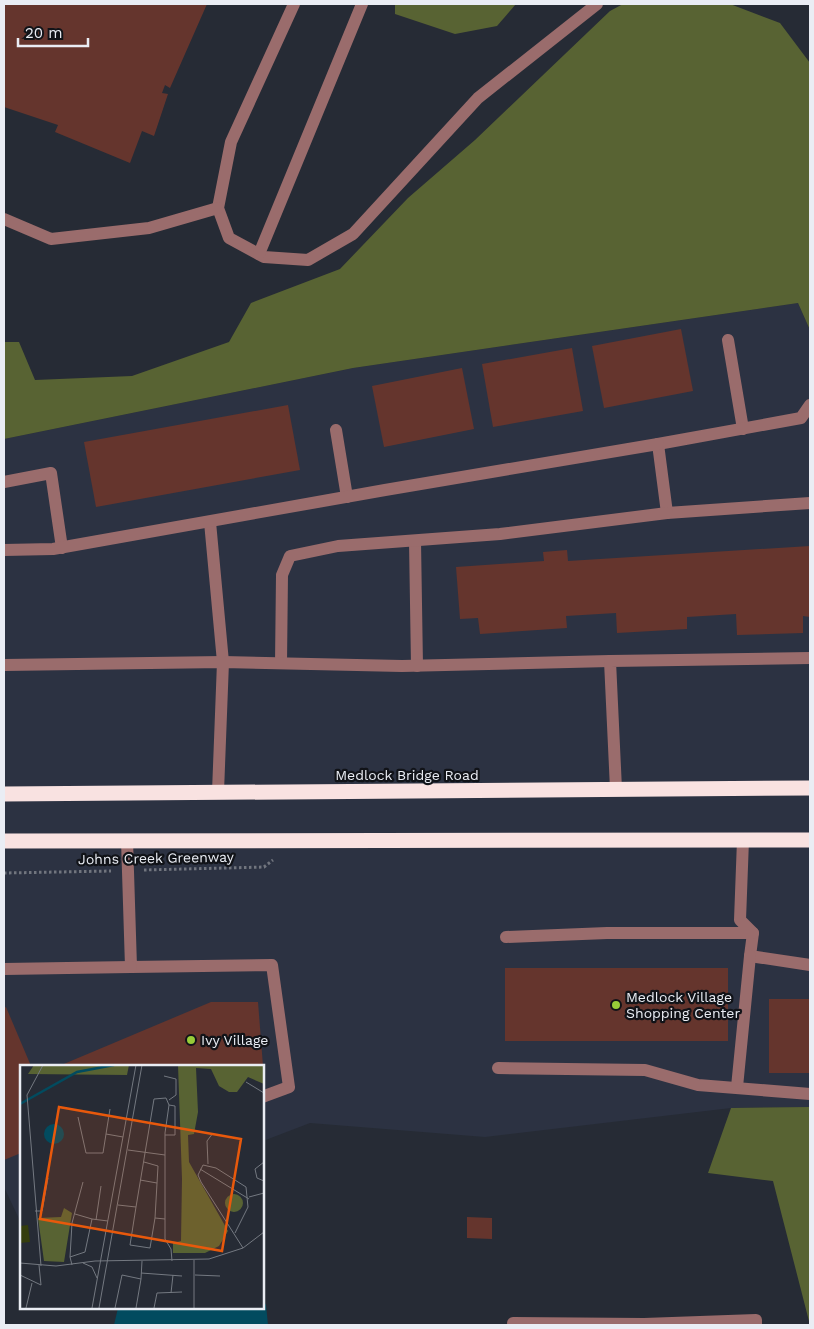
<svg xmlns="http://www.w3.org/2000/svg" width="814" height="1329" viewBox="0 0 814 1329" font-family="'Work Sans',sans-serif">
<style>
.built{fill:#2c3242}
.forest{fill:#586333}
.water{fill:#024b5f}
.building{fill:#65352d}
.lines{fill:none;stroke-linecap:round;stroke-linejoin:round}
.path{stroke:#71757e;stroke-width:3;stroke-dasharray:2.5 2.5;stroke-linecap:butt}
.minor{stroke:#9a6c6c;stroke-width:12}
.highway{stroke:#f9e2e1;stroke-width:15}
.poi-dot{fill:#97cc38;stroke:#111318;stroke-width:2}
.labels{text-anchor:middle;stroke-width:4.5;stroke-linejoin:round;paint-order:stroke}
.street-label{font-size:14px;fill:#eaedf4;stroke:#111318}
.poi-label{font-size:14px;fill:#eaedf4;stroke:#111318;text-anchor:start}
.inset-river{fill:none;stroke:#024b5f;stroke-width:2.5}
.inset-road{fill:none;stroke:#747981;stroke-width:1}
.view{fill:#e8590c;fill-opacity:0.15;stroke:#e8590c;stroke-width:2.5}
.inset-edge{fill:none;stroke:#eaedf4;stroke-width:2.5}
</style>
<rect width="100%" height="100%" fill="#262b35"/>
<!-- built -->
<path class="built" d="M798,303L810,330V1107L731,1108L485,1137L310,1123L263,1141L262,1066H21V1223L4,1187V439L353,368Z"/>
<!-- forest -->
<g class="forest">
<path d="M395,4H516L497,26L455,34L395,14Z"/>
<path d="M623,4H730L780,23L810,63V330L798,303L353,368L4,439V342H19L35,380L132,376L229,342L251,303L340,269L408,198L475,140L610,11Z"/>
<path d="M810,1107V1325L773,1181L708,1173L731,1108Z"/>
</g>
<!-- water -->
<path class="water" d="M263,1300L266,1305L268,1325H114L118,1308H262Z"/>
<!-- building -->
<g class="building">
<path d="M4,4H207L170,88L165,85L162,93L168,94L154,136L142,131L130,163L55,132L58,125L4,107Z"/>
<path d="M681,329L693,391L604,408L592,346Z"/>
<path d="M572,348L583,411L493,427L482,364Z"/>
<path d="M462,368L474,429L384,447L372,386Z"/>
<path d="M288,405L300,470L96,507L84,442Z"/>
<path d="M810,546V617L803,616V633L737,635L736,614L687,617V629L617,633L616,613L566,616L567,628L480,634L478,618L460,619L456,567L544,561L543,552L567,550L568,561Z"/>
<rect x="505" y="968" width="223" height="73"/>
<rect x="769" y="999" width="41" height="74"/>
<path d="M211,1002H258L263,1066H59Z"/>
<path d="M6,1007L31,1066H21V1153L4,1160V1008Z"/>
<path d="M467,1217L492,1218V1239L467,1238Z"/>
</g>
<g class="lines">
<!-- path -->
<g class="path">
<path d="M144,870L264,867L273,860"/>
<path d="M4,873L111,871"/>
</g>
<!-- minor -->
<g class="minor">
<path d="M294,4L231,142L218,208L229,238L264,257L308,260L353,234L478,98L597,4"/>
<path d="M4,219L51,239L149,228L218,208"/>
<path d="M259,254L362,4"/>
<path d="M728,340L743,429"/>
<path d="M810,405L801,418L658,444L667,513L810,503"/>
<path d="M336,430L347,497"/>
<path d="M4,482L51,473L62,548"/>
<path d="M210,522L223,662L218,792"/>
<path d="M415,541L417,666"/>
<path d="M4,550L53,549L385,490L658,444"/>
<path d="M281,663L282,575L290,556L338,546L500,534L667,513"/>
<path d="M4,665L223,662L402,666L610,661"/>
<path d="M616,789L610,661L810,658"/>
<path d="M127,840L131,967L272,965L289,1087L262,1097"/>
<path d="M743,840L740,920L753,933L750,956L810,965"/>
<path d="M506,937L607,933H753"/>
<path d="M4,969L131,967"/>
<path d="M498,1068L645,1070L698,1085L810,1094"/>
<path d="M737,1087L750,956"/>
<path d="M513,1323L644,1324L756,1320V1325"/>
</g>
<!-- highway -->
<g class="highway">
<path d="M4,794L810,788"/>
<path d="M4,841L810,840"/>
</g>
</g>
<!-- markers -->
<g class="poi-dot">
<circle cx="616" cy="1005" r="5"/>
<circle cx="191" cy="1040" r="5"/>
</g>
<g class="labels">
<!-- street labels -->
<g class="street-label">
<text x="407" y="780">Medlock Bridge Road</text>
<text transform="translate(156 858) rotate(-1)" y="5">Johns Creek Greenway</text>
</g>
<!-- poi labels -->
<g class="poi-label">
<text x="626" y="1002">Medlock Village<tspan x="626" dy="16">Shopping Center</tspan></text>
<text x="201" y="1045">Ivy Village</text>
</g>
</g>
<!-- overview -->
<g transform="translate(20 1065)">
<rect width="244" height="244" fill="#262b35"/>
<path d="M8,160L10,177L0,178V161Z" fill="#343d0d"/>
<path d="M14,0H109L107,10L8,9ZM158,0H244V19L228,12L217,27H209L199,21L191,4L176,3L178,47L174,69L168,70L169,97L208,166L199,181L185,188H153V178L161,176L162,114ZM205 138a9 9 0 1 1 18 0a9 9 0 1 1-18 0ZM44,143L52,148L44,197L24,196L18,153L41,152Z" fill="#586333"/>
<path d="M24 69a10 10 0 1 1 20 0a10 10 0 1 1-20 0Z" fill="#024b5f"/>
<path class="inset-river" d="M0,39L57,7L94,0"/>
<path class="inset-road" d="M144,11L156,14V30L149,35M226,17L244,28M58,52L66,88H83L86,69L103,72M86,69L90,44M145,70H155V41L149,40M108,85L145,90M124,97L138,101L135,153M244,97L235,104L237,113L244,116M188,99L187,76L193,68M180,104L229,134M120,115L137,118M229,132L244,128M98,140L116,142L110,180L130,183L135,153L145,154V174L151,184L152,196M116,142L134,34L146,33L149,40L145,68V154M15,146H22L28,113M55,149L72,154M76,155L81,121M215,168L228,142L226,122L196,103L183,100L178,110L181,117L223,183M50,192L52,158L63,117M174,195V243M0,198L36,201L75,196L189,194L223,183L244,167M63,198L72,202L77,213M52,200L50,192L65,187L72,154L88,156M21,201L7,30L23,0M121,208L162,211M0,210L21,220L19,200M175,210L200,211M151,228L153,210M6,243L12,218M72,243L116,0M79,243L122,0M95,243L102,210L121,214L122,196M116,243L121,214M134,243L137,228L162,227"/>
<path class="view" d="M39,42L221,74L202,186L20,154Z"/>
<rect width="244" height="244" class="inset-edge"/>
</g>
<!-- border -->
<rect width="814" height="1329" fill="none" stroke="#eaedf4" stroke-width="10"/>
<!-- scale -->
<path d="M18 38v8h70v-8" fill="none" stroke="#eaedf4" stroke-width="2.5"/>
<text x="25" y="38" font-size="15" fill="#eaedf4" stroke="#111318" stroke-width="4" paint-order="stroke">20 m</text>
</svg>
